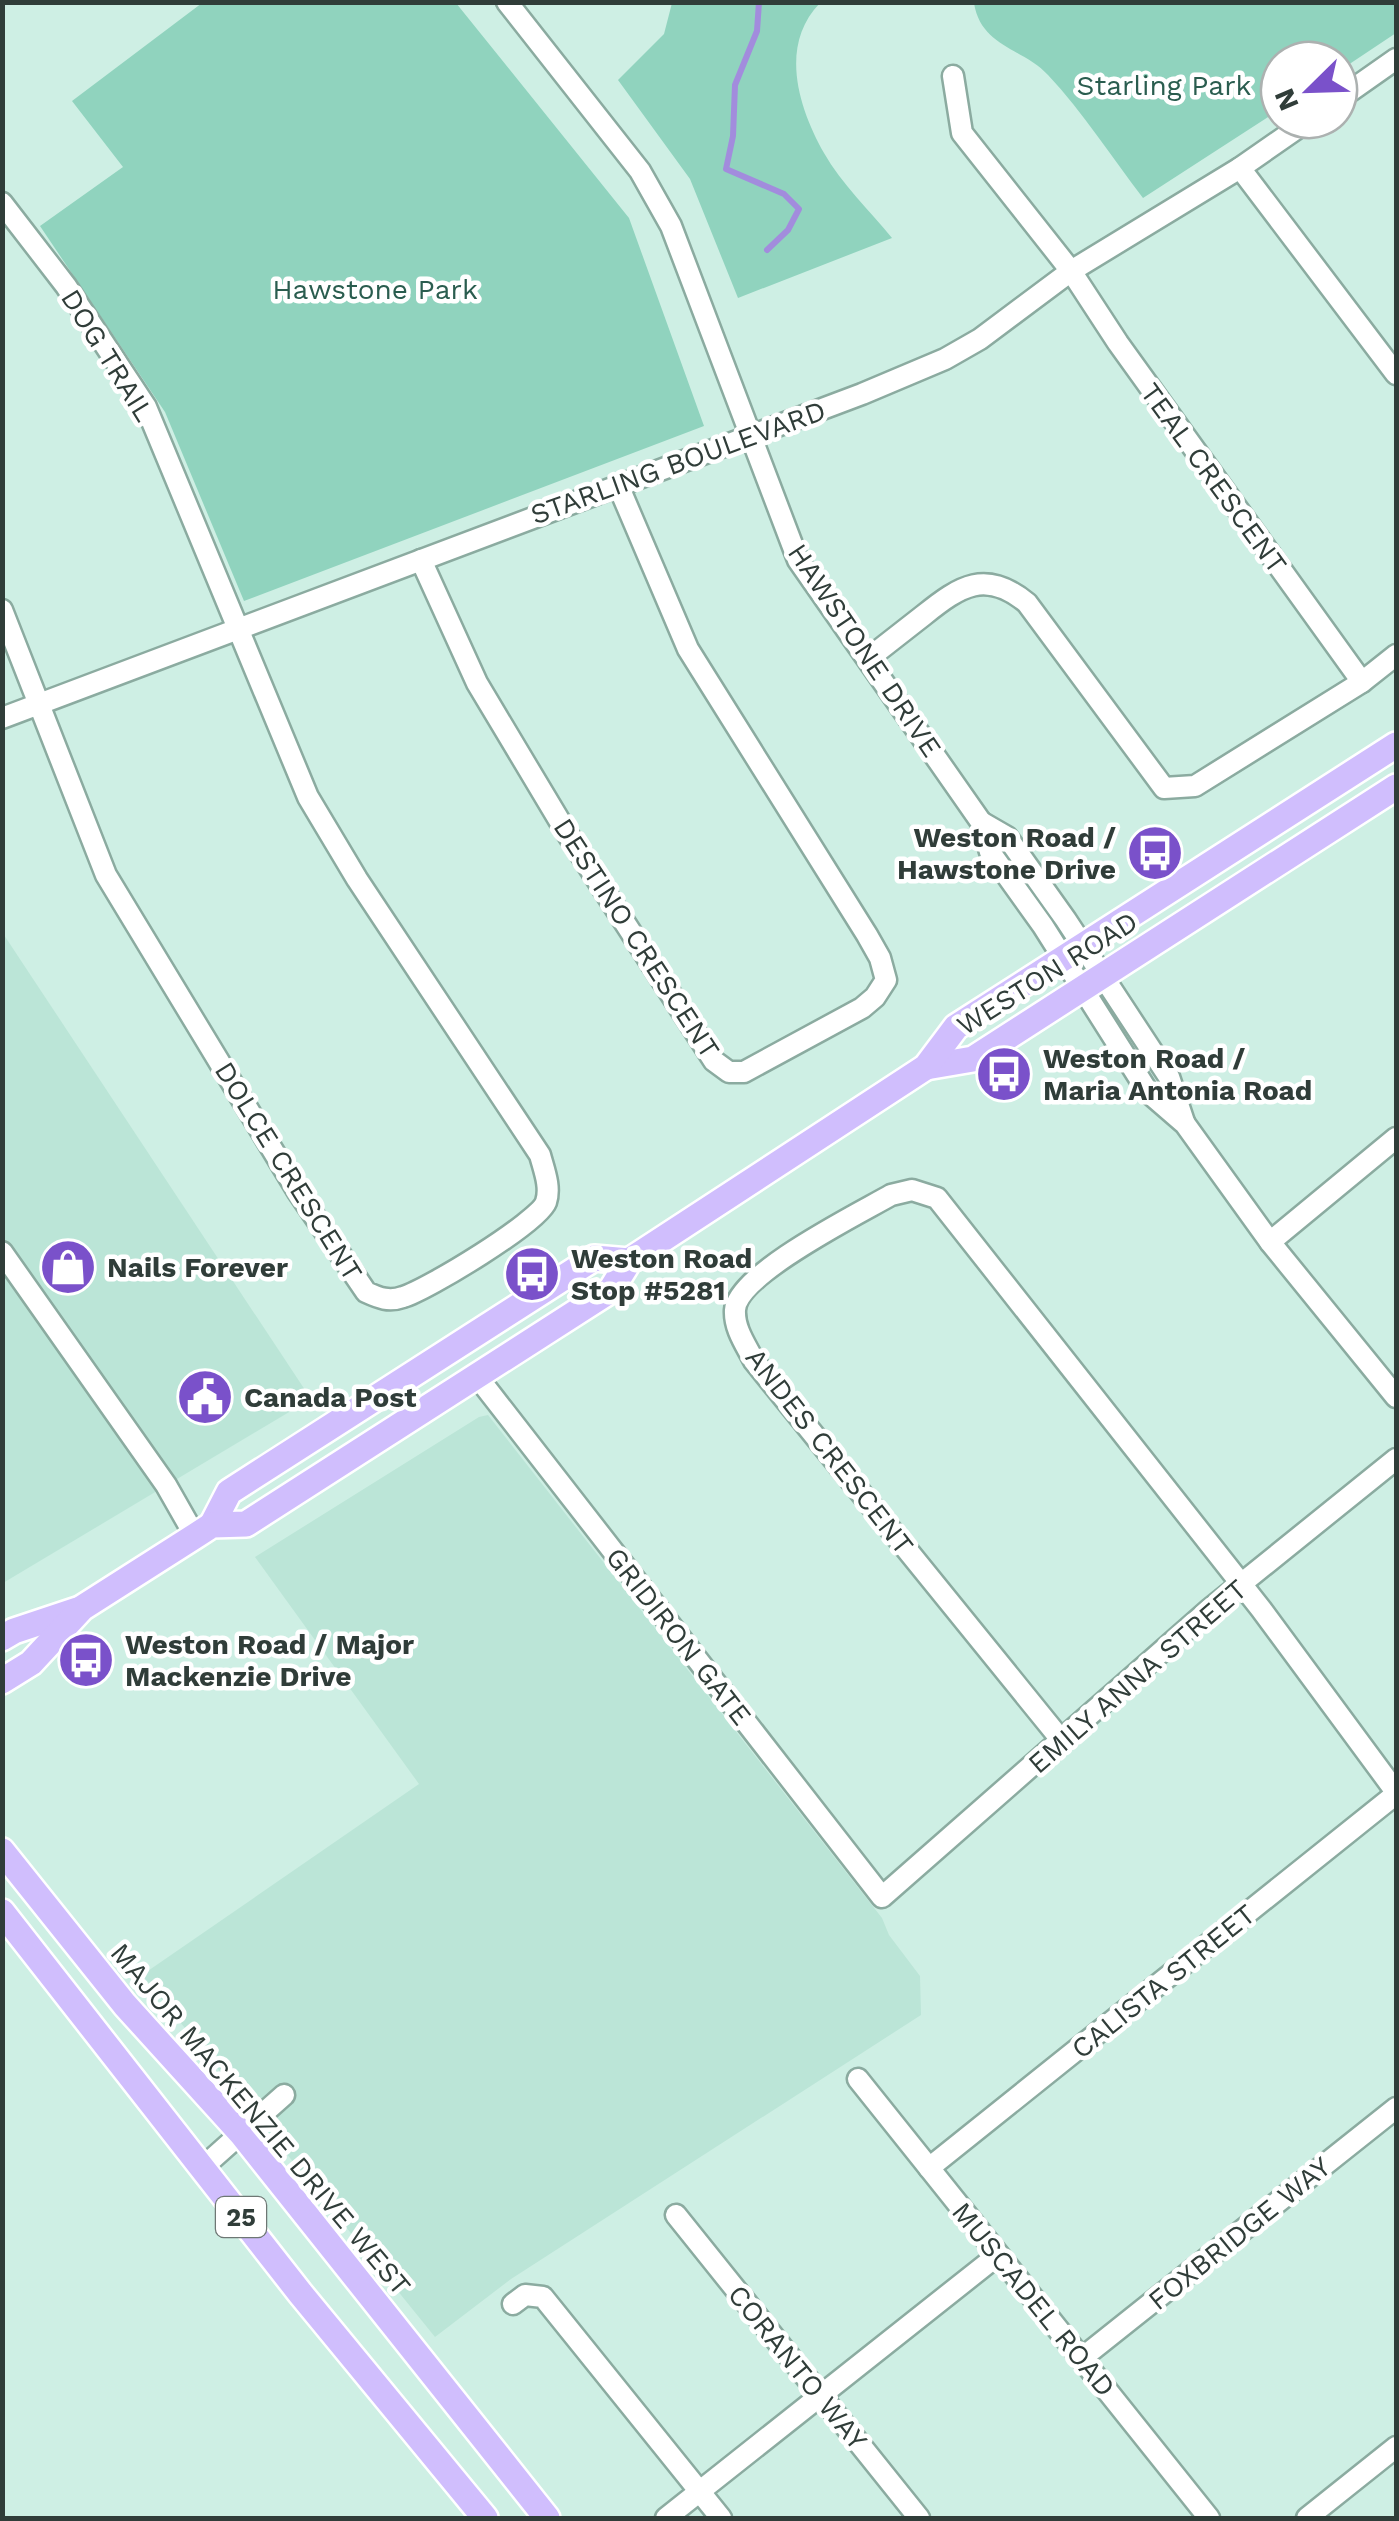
<svg xmlns="http://www.w3.org/2000/svg" width="1399" height="2521" viewBox="0 0 1399 2521" font-family="'Work Sans',sans-serif">
<style>
.built{fill:#bbe5d7}
.green{fill:#90d3be}
.lines{fill:none;stroke-linecap:round;stroke-linejoin:round}
.stream{stroke:#a28cdd;stroke-width:6}
.minor-casing{stroke:#8baba0;stroke-width:25}
.major-casing{stroke:#fff;stroke-width:30}
.minor{stroke:#fff;stroke-width:20}
.major{stroke:#d0befd;stroke-width:25}
.labels{text-anchor:middle;stroke-width:9;stroke-linejoin:round;paint-order:stroke}
.shield{fill:#fff;stroke:#6e7774;stroke-width:2.5}
.shield-label{font-size:25px;font-weight:bold;fill:#303d39}
.park-label{font-size:28px;fill:#2a5d4f;stroke:#fff}
.street-label{font-size:28px;fill:#303d39;stroke:#fff}
.poi-label{font-size:28px;font-weight:bold;fill:#303d39;stroke:#fff;text-anchor:start}
</style>
<rect width="100%" height="100%" fill="#ceefe4"/>
<!-- built -->
<g class="built">
<path d="M2,932L311,1399L3,1583H2Z"/>
<path d="M488,1415L882,1918L889,1935L920,1976L921,2015L511,2279L435,2337L142,1975L419,1784L255,1557L479,1417Z"/>
</g>
<!-- green -->
<g class="green">
<path d="M202,3H456L629,218L704,426L244,601L165,412L40,226L123,167L72,101Z"/>
<path d="M672,3H820C779,45 798,107 824,153C841,183 870,211 892,238L738,298L690,179L618,80L664,34Z"/>
<path d="M974,3H1396V33L1339,71V60H1279V110L1143,198C1112,158 1083,112 1048,75C1023,48 981,47 974,3Z"/>
</g>
<g class="lines">
<!-- stream -->
<path class="stream" d="M759,2L757,31L735,85L733,136L726,169L784,194L799,209L788,230L767,250"/>
<!-- minor casing -->
<g class="minor-casing">
<g id="minor">
<path d="M507,2L640,171L671,226L798,560L981,822L990,852L1043,926L1148,1092L1185,1124L1270,1242L1396,1397"/>
<path d="M953,76L962,133L1071,271L1118,343L1362,682"/>
<path d="M1339,99L1396,59"/>
<path d="M1240,168L1396,374"/>
<path d="M2,203L66,286L146,407L308,797L357,879L540,1155C544,1170 551,1187 546,1202C539,1222 427,1290 403,1297C389,1302 379,1298 366,1292L298,1192L106,875L2,610"/>
<path d="M421,560L477,683L565,830L714,1061L729,1072H744L862,1008L875,997L886,980L880,958L867,935L688,649L618,485"/>
<path d="M869,658C887,644 906,629 924,615C960,586 986,569 1027,603L1164,788L1195,786L1362,682L1396,655"/>
<path d="M2,718L862,394L945,359L980,339L1071,271L1240,168L1309,120"/>
<path d="M981,822L1007,837L1066,920L1169,1077L1184,1122"/>
<path d="M1270,1242L1396,1138"/>
<path d="M2,1252L166,1485L195,1536"/>
<path d="M476,1375L882,1897L1210,1609L1396,1459"/>
<path d="M1062,1741L754,1361C746,1345 734,1329 735,1310C737,1274 858,1214 891,1195L912,1190L937,1198L1261,1609L1396,1792"/>
<path d="M858,2079L1209,2518"/>
<path d="M202,2168L284,2095"/>
<path d="M929,2168L1396,1794"/>
<path d="M676,2215L919,2518"/>
<path d="M513,2304L525,2295L543,2297L721,2518"/>
<path d="M1082,2358L1396,2108"/>
<path d="M666,2518L998,2255"/>
<path d="M1307,2518L1396,2447"/>
</g>
</g>
<!-- major casing -->
<g class="major-casing">
<g id="major">
<path d="M926,1067L973,1059L1396,787"/>
<path d="M212,1525L229,1492L594,1258L629,1261"/>
<path d="M2,1638L14,1631L77,1610"/>
<path d="M2,1681L31,1663L82,1608L195,1536L212,1525L246,1524L611,1290L629,1261L926,1067L956,1027L1396,745"/>
<path d="M2,1851L125,2005L241,2133L547,2518"/>
<path d="M2,1912L300,2293L485,2518"/>
</g>
</g>
<!-- minor -->
<use href="#minor" class="minor"/>
<!-- major -->
<use href="#major" class="major"/>
</g>
<!-- icons -->
<defs>
<g id="bus-disc" transform="scale(2.875)"><circle r="9.5" fill="#7a51ca" stroke="#fff"/><path d="M-5-6H5V4H4V6H2V4H-2V6H-4V4H-5ZM-3.5-4V0h7V-4ZM-3.5 1.2v1.5H-2V1.2ZM2 1.2v1.5H3.5V1.2Z" fill="#fff"/></g>
<g id="shop-disc" transform="scale(2.875)"><circle r="9.5" fill="#7a51ca" stroke="#fff"/><path d="M-5-2.5h2.3a2.7 3.5 0 0 1 5.4 0H5L5.5 6h-11ZM-1.5-2.5h3a1.5 2.3 0 0 0-3 0Z" fill="#fff"/></g>
<g id="civic-disc" transform="scale(2.875)"><circle r="9.5" fill="#7a51ca" stroke="#fff"/><path d="M-.6-6.5H3V-4.5H.6V-3L4-1V1h2V6H-6V1h2V-1L-.6-3ZM-1.2 2.5V6h2.4V2.5Z" fill="#fff"/></g>
</defs>
<g fill-rule="evenodd">
<use href="#bus-disc" x="1155" y="853"/>
<use href="#bus-disc" x="1004" y="1074"/>
<use href="#shop-disc" x="68" y="1267"/>
<use href="#bus-disc" x="532" y="1274"/>
<use href="#civic-disc" x="205" y="1397"/>
<use href="#bus-disc" x="86" y="1660"/>
</g>
<g class="labels">
<!-- shield labels -->
<rect class="shield" x="216" y="2197" width="50" height="40" rx="8"/>
<g class="shield-label">
<text x="241" y="2226">25</text>
</g>
<!-- park labels -->
<g class="park-label">
<text x="1164" y="95">Starling Park</text>
<text x="375" y="299">Hawstone Park</text>
</g>
<!-- street labels -->
<g class="street-label">
<text transform="translate(108 355) rotate(58)" y="10">DOG TRAIL</text>
<text transform="translate(678 462) rotate(-20)" y="10">STARLING BOULEVARD</text>
<text transform="translate(1214 478) rotate(54)" y="10">TEAL CRESCENT</text>
<text transform="translate(865 650) rotate(56)" y="10">HAWSTONE DRIVE</text>
<text transform="translate(637 938) rotate(57)" y="10">DESTINO CRESCENT</text>
<text transform="translate(1047 973) rotate(-32)" y="10">WESTON ROAD</text>
<text transform="translate(289 1171) rotate(58)" y="10">DOLCE CRESCENT</text>
<text transform="translate(830 1451) rotate(52)" y="10">ANDES CRESCENT</text>
<text transform="translate(679 1636) rotate(52)" y="10">GRIDIRON GATE</text>
<text transform="translate(1137 1676) rotate(-41)" y="10">EMILY ANNA STREET</text>
<text transform="translate(1163 1981) rotate(-39)" y="10">CALISTA STREET</text>
<text transform="translate(261 2119) rotate(50)" y="10">MAJOR MACKENZIE DRIVE WEST</text>
<text transform="translate(1239 2233) rotate(-39)" y="10">FOXBRIDGE WAY</text>
<text transform="translate(1034 2299) rotate(51)" y="10">MUSCADEL ROAD</text>
<text transform="translate(798 2367) rotate(51)" y="10">CORANTO WAY</text>
</g>
<!-- poi labels -->
<g class="poi-label">
<text x="1116" y="847" text-anchor="end">Weston Road /<tspan x="1116" dy="32">Hawstone Drive</tspan></text>
<text x="1043" y="1068">Weston Road /<tspan x="1043" dy="32">Maria Antonia Road</tspan></text>
<text x="571" y="1268">Weston Road<tspan x="571" dy="32">Stop #5281</tspan></text>
<text x="107" y="1277">Nails Forever</text>
<text x="244" y="1407">Canada Post</text>
<text x="125" y="1654">Weston Road / Major<tspan x="125" dy="32">Mackenzie Drive</tspan></text>
</g>
</g>
<!-- border -->
<rect width="1399" height="2521" fill="none" stroke="#303d39" stroke-width="10"/>
<!-- north arrow -->
<g transform="translate(1309 90) rotate(247)"><circle r="48" fill="#ffffff" stroke="#acb1b0" stroke-width="2.5"/>
<path d="M0-8L18 38L0 25L-18 38Z" fill="#7a51ca"/>
<text y="-15" font-size="28" font-weight="bold" text-anchor="middle" fill="#303d39">N</text>
</g>
</svg>
